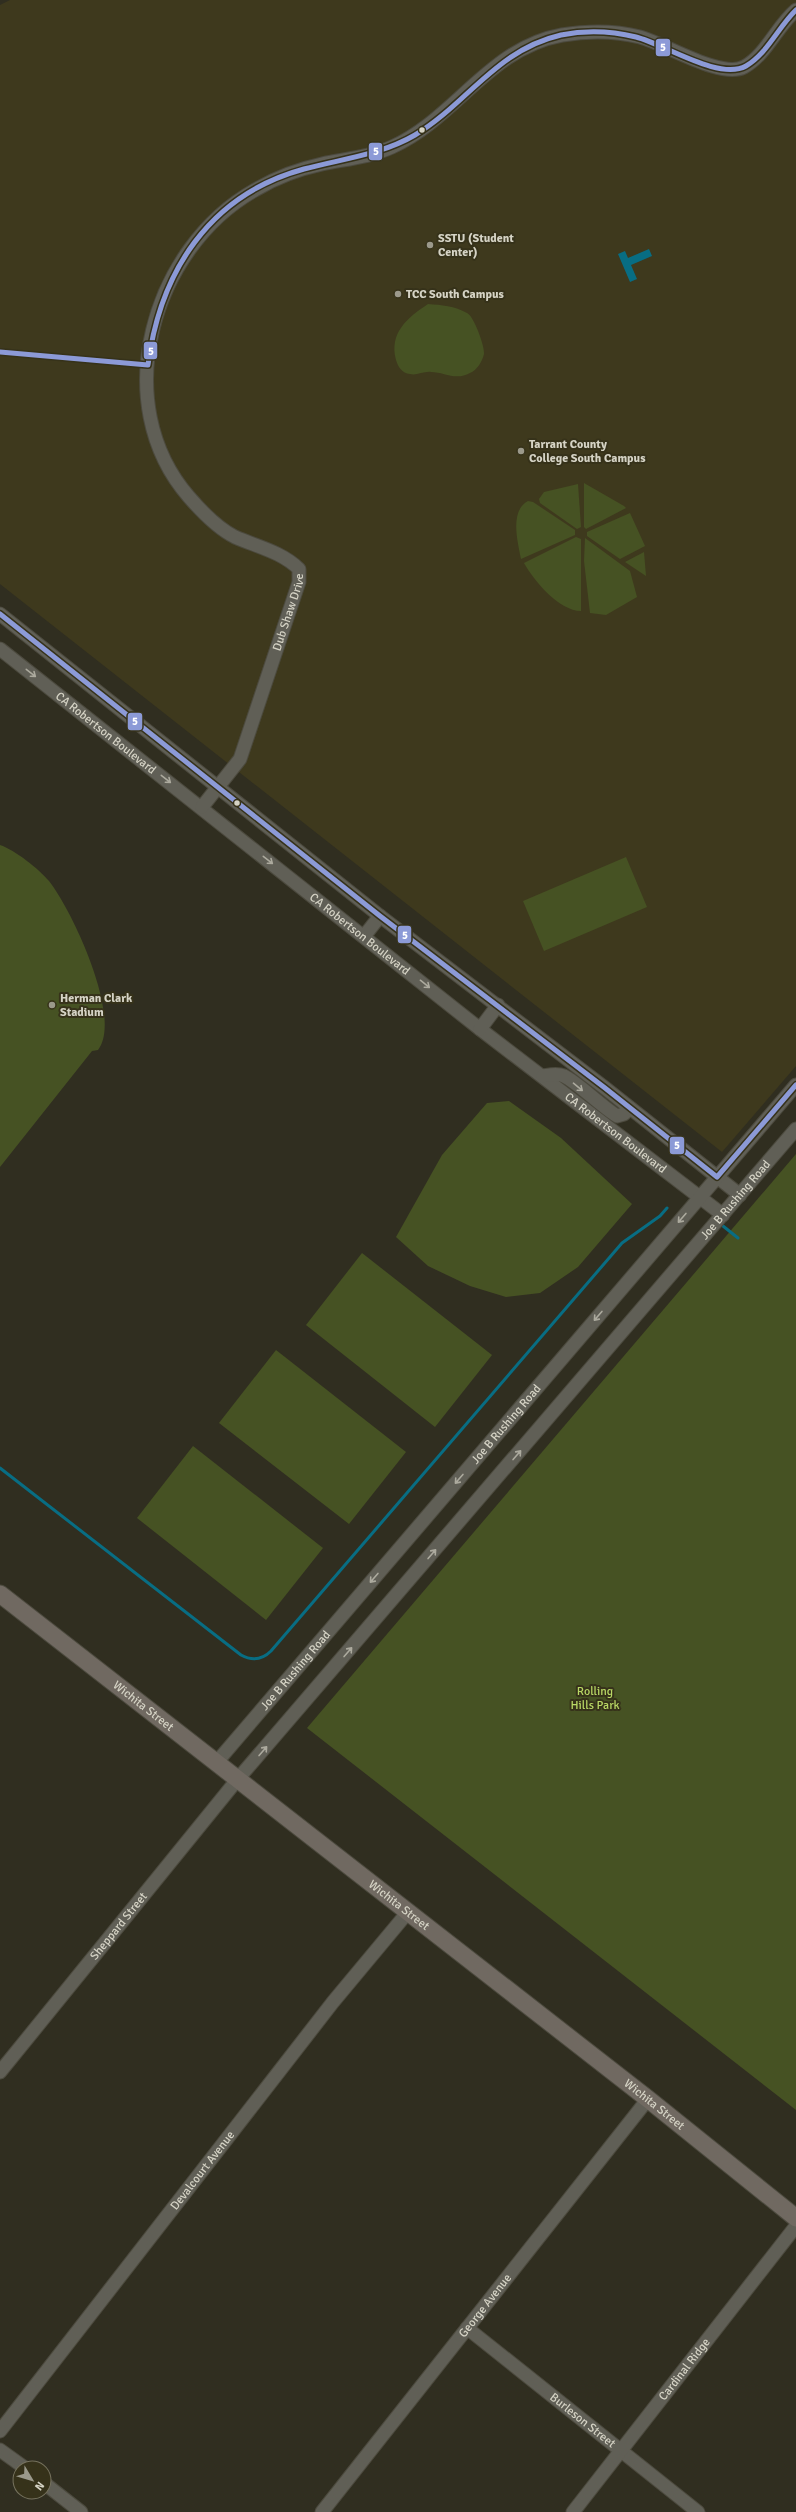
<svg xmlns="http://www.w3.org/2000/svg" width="796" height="2512" viewBox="0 0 796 2512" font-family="Signika,sans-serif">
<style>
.built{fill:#3e391d}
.green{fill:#465223}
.water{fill:#086d83}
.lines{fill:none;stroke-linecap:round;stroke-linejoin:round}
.stream{stroke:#086d83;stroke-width:3}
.minor-casing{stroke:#4c4a3e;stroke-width:15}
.major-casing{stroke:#4c4a3e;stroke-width:19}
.minor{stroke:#605f56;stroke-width:13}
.major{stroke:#706961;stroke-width:17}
.bus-1-casing{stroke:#36321a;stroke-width:8}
.bus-1{stroke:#8c9ad7;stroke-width:5}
.oneway{stroke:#acaa9e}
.bus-dot{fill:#d5d3c5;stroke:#36321a;stroke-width:1.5}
.poi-dot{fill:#9b998b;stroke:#36321a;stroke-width:1.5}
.labels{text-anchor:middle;stroke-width:4;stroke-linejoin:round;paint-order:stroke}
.poi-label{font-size:12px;font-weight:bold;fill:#d5d3c5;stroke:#36321a;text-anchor:start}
.street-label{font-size:12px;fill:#d5d3c5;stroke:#36321a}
.park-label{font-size:12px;fill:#b9d865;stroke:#36321a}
.line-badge{stroke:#36321a;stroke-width:1.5}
.badge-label{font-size:11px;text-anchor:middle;font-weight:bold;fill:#fff}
</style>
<rect width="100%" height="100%" fill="#302e20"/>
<!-- built -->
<path class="built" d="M10,0H796V1066L722,1152L0,584V5Z"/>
<!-- green -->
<g class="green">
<path d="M428,304C441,305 455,306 467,313C474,316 485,347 484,354C482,362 477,370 470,373C456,381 444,372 431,372C424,371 416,376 410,374C402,373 398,367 396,360C389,333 407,318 428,304Z"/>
<path d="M584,483L624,506L626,508L586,529L584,527Z"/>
<path d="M578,484L581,527L577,529L540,503L539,499L544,492Z"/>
<path d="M528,501L533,502L575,530V535L521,559C518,543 509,511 528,501Z"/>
<path d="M630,513L645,546L620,559L587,536V532Z"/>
<path d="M576,537L581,539V611C559,611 534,581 524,563Z"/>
<path d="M585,538L630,571L637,597L606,615L590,613L584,561Z"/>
<path d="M644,552L646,576L625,562Z"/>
<path d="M0,845C15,850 39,869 49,881C72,910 123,1018 98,1050L92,1051L0,1167Z"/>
<path d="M626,857L647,907L544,951L523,901Z"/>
<path d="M509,1101L561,1138L632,1204L578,1267L540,1293L506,1297L470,1286L428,1266L396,1237L442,1155L487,1103Z"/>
<path d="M796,1154V2110L307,1728Z"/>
<path d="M362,1253L492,1355L435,1427L306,1325Z"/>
<path d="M276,1350L406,1452L349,1524L219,1423Z"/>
<path d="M193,1446L323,1548L266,1620L137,1518Z"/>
</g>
<!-- water -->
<path class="water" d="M649,249L652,256L631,265L637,279L630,282L618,254L625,251L628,258Z"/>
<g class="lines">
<!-- stream -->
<g class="stream">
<path d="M723,1226L738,1238"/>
<path d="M0,1468L241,1655C252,1661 262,1660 271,1651L622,1243L660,1216L667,1208"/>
</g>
<!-- minor casing -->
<g class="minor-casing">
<g id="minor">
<path d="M0,614L380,916L605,1088L740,1195"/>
<path id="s1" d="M0,649L480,1029L723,1215"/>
<path id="s2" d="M202,807L240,759L299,582V569C282,552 258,547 235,537C217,528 202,512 189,497C107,403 152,248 255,190C275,178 299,169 322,164C346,159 370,157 392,147C456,118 489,48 562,35C587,31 616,31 640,37C666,44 721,79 744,67C766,55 777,26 796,10"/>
<path d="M365,935L380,916"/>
<path d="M480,1029L498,1005"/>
<path d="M543,1076C550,1075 557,1073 564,1076C577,1082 602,1107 617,1116L624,1114L630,1108"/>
<path id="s3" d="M216,1763L796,1085"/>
<path id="s4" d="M0,2072L237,1780L796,1129"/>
<path id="s5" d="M467,2328L698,2512"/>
<path id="s6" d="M0,2431L333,2002L408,1912"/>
<path d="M0,2450L25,2468"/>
<path d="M44,2483L81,2512"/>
<path id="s7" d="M322,2512L648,2099"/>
<path id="s8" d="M573,2512L796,2226"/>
</g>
</g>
<!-- major casing -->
<g class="major-casing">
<g id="major">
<path id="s9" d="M0,1594L648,2099L796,2218"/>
</g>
</g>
<!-- minor -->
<use href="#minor" class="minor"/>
<!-- major -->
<use href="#major" class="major"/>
<!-- bus-1 casing -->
<g class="bus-1-casing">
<g id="bus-1">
<path d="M0,352L148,365C160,272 209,195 304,169C341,159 381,155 415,135C468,103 496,50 561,35C585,30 612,31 636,37C664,44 719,81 746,66C767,54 779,26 796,10"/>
<path d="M0,614L380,916L605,1088L717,1177L796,1085"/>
</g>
</g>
<!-- bus-1 -->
<use href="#bus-1" class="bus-1"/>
</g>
<!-- one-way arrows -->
<defs><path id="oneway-shaft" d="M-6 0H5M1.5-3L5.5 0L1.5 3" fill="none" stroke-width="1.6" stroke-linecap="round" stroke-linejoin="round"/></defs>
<g class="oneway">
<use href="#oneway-shaft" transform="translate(31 673) rotate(38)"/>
<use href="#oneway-shaft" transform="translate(166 779) rotate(38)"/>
<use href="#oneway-shaft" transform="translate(268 860) rotate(38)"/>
<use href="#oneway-shaft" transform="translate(425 984) rotate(39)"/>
<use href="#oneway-shaft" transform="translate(578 1087) rotate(40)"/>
<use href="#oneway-shaft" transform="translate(682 1218) rotate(131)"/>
<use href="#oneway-shaft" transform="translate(598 1316) rotate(131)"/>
<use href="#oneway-shaft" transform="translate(517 1455) rotate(-49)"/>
<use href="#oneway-shaft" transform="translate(459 1479) rotate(131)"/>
<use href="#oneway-shaft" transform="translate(432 1554) rotate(-49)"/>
<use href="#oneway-shaft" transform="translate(374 1578) rotate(131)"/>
<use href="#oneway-shaft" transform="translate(348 1652) rotate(-49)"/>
<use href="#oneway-shaft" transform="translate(263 1751) rotate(-49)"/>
</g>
<!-- markers -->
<g class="bus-dot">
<circle cx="422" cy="130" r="3.5"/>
<circle cx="237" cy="803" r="3.5"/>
</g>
<g class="poi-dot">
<circle cx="430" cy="245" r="4"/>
<circle cx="398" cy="294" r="4"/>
<circle cx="521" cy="451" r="4"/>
<circle cx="52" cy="1005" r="4"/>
</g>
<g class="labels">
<!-- poi labels -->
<g class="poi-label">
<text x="438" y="242">SSTU (Student<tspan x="438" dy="14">Center)</tspan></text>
<text x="406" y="298">TCC South Campus</text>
<text x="529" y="448">Tarrant County<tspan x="529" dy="14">College South Campus</tspan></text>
<text x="60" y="1002">Herman Clark<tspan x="60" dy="14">Stadium</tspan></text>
</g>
<!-- street labels -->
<g class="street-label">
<text dy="4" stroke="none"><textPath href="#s2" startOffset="216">Dub Shaw Drive</textPath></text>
<text dy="4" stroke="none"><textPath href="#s1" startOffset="135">CA Robertson Boulevard</textPath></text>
<text dy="4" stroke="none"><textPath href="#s1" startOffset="459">CA Robertson Boulevard</textPath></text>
<text dy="4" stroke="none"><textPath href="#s1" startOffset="783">CA Robertson Boulevard</textPath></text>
<text dy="4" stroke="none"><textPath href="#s4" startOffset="1141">Joe B Rushing Road</textPath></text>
<text dy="4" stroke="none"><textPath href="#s3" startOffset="446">Joe B Rushing Road</textPath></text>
<text dy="4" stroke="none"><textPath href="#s3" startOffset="122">Joe B Rushing Road</textPath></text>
<text dy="4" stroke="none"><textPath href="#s9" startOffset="182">Wichita Street</textPath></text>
<text dy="4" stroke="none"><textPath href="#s9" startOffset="506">Wichita Street</textPath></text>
<text dy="4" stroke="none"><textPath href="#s4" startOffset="188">Sheppard Street</textPath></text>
<text dy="4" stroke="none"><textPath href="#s9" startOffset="830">Wichita Street</textPath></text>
<text dy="4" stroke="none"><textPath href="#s6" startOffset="330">Devalcourt Avenue</textPath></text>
<text dy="4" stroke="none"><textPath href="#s7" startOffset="263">George Avenue</textPath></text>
<text dy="4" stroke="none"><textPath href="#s8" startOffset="181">Cardinal Ridge</textPath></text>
<text dy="4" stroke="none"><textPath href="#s5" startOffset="148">Burleson Street</textPath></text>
</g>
<!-- park labels -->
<g class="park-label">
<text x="595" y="1695">Rolling<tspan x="595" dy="14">Hills Park</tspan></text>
</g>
</g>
<g class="line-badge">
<rect x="655" y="38" width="16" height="19" rx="4" fill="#8c9ad7"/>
<rect x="368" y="142" width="15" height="19" rx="4" fill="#8c9ad7"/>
<rect x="143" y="341" width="15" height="19" rx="4" fill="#8c9ad7"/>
<rect x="127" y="712" width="16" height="19" rx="4" fill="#8c9ad7"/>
<rect x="397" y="925" width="15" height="19" rx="4" fill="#8c9ad7"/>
<rect x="669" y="1136" width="16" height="19" rx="4" fill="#8c9ad7"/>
</g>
<g class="badge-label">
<text x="663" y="51">5</text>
<text x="376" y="155">5</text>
<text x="151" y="355">5</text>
<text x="135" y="725">5</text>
<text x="405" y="939">5</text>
<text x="677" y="1149">5</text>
</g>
<!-- north arrow -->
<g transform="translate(32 2480) rotate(128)"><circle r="19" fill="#36321a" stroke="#76725e"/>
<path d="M0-3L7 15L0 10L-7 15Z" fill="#9b998b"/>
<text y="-6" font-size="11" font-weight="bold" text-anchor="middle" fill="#d5d3c5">N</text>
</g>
</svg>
